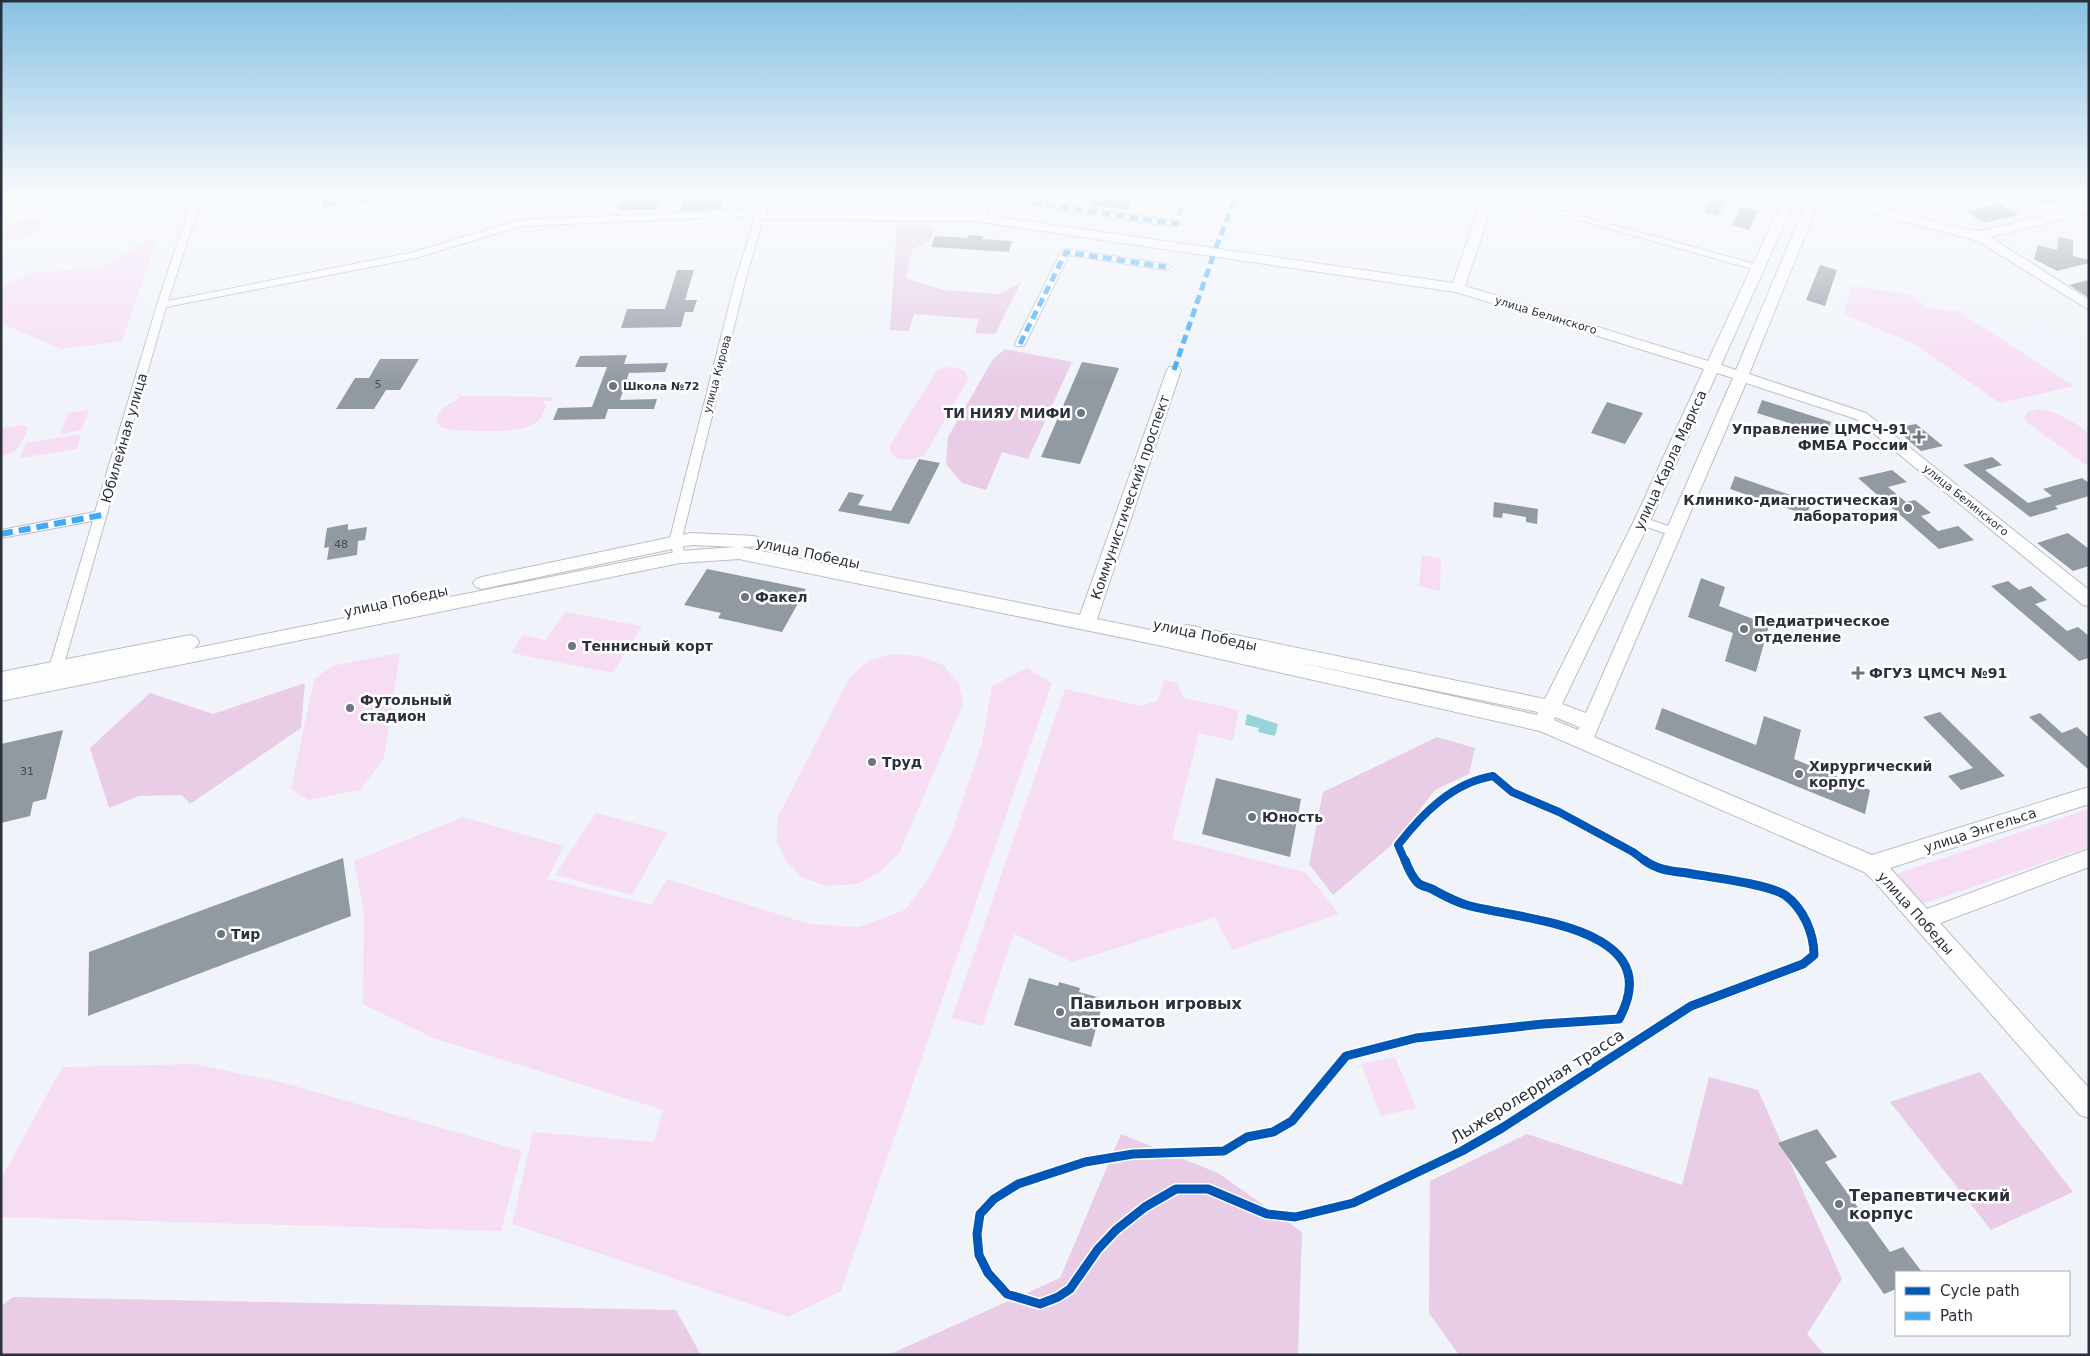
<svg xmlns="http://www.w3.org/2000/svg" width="2090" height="1356" viewBox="0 0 2090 1356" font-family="'DejaVu Sans',sans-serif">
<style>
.green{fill:#f7ddf4}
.forest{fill:#e9cde7}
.water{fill:#98d5db}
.building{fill:#929aa1}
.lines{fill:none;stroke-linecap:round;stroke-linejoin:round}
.street-casing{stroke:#babec7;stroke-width:2}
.secondary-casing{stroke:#babec7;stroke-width:2}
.street{fill:#fdfdfe;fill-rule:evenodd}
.secondary{fill:#fdfdfe;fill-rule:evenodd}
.quiet-far1{stroke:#3fa9f5;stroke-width:5;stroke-dasharray:9 5;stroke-linecap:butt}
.quiet{stroke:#3fa9f5;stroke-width:6;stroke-dasharray:12 6;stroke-linecap:butt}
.cycleway-far1-casing{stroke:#fff;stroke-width:11}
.cycleway-casing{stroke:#fff;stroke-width:12}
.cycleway-far1{stroke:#0057b8;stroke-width:8}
.cycleway{stroke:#0057b8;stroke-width:9}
.poi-dot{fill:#70747f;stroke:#fff;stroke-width:2}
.labels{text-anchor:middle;stroke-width:5;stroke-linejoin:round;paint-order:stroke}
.far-street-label{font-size:11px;fill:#2b303d;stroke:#fff}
.number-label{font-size:11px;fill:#454a56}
.far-poi-label{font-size:11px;font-weight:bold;fill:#2b303d;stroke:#fff;text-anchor:start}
.poi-label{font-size:14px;font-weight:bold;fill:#2b303d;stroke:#fff;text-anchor:start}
.street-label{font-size:14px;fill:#2b303d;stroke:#fff}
.near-poi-label{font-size:16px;font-weight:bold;fill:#2b303d;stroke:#fff;text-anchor:start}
.near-street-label{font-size:16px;fill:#2b303d;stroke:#fff}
</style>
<rect width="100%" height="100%" fill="#f0f3fa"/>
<!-- green -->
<g class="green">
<path d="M44,218C32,240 25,238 1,239L12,222Z"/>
<path d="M157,239L122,341L61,349L1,323V288L32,273L93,268L108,264L144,241Z"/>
<path d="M1852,286L1908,294L1931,309L1958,311L2074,386L2000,403L1914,344L1843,314Z"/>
<path d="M949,367L959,368L966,372L968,379L925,455C912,461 893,464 889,447L937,370Z"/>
<path d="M460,396L552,397L551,401H543L546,406C544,411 542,417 539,420C522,436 474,430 451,430L441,427L436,421C443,400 453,407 460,396Z"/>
<path d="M2038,409C2058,412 2072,421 2089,433V467L2029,424L2024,418L2028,412Z"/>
<path d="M89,410L82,430L60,435L68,413Z"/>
<path d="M23,425L28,427C22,443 19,453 1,456V428Z"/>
<path d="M81,434L77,449L20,458L26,443Z"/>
<path d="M1422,555L1441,559L1440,591L1419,586Z"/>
<path d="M565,612L642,626L613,673L511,653L523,635L546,640Z"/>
<path d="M400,653L385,753L383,759L360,790L308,800L291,789L314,680L332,666Z"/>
<path d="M893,654L920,656L943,665L959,683L963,704L900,851L881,871L858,884L827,886L803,878L786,861L777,842V819L849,678L870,660Z"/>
<path d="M1027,668L1052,683L841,1291L788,1317L512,1224L533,1132L654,1142L663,1110L433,1038L363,1004L364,914L354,861L463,817L564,846L547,879L651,905L667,879L809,924L858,927L905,910L927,881L951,835L982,743L992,686Z"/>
<path d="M1164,680L1177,683L1184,698L1239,710L1233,741L1199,733L1172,839L1305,872L1339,914L1232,950L1215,917L1072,962L1014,934L982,1026L952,1018L1065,689L1141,706L1158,700Z"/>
<path d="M2089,809V847L1920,905L1893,875Z"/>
<path d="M596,813L668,832L632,895L555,875Z"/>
<path d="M1395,1057L1416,1108L1381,1116L1361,1064Z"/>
<path d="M194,1064L280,1082L522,1151L501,1231L1,1217V1179L62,1067Z"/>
</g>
<!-- forest -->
<g class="forest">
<path d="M930,225L934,233L929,241L913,249L906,278L944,290L999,294L1021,282L995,334L975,333L979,319L914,314L909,331L890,330L897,227Z"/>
<path d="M1005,349L1072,362L1028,459L1002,452L986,490L962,483L946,464L948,437L993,359Z"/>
<path d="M305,683L301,728L190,804L182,795L139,796L109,808L90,748L150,693L213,714Z"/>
<path d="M1437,737L1475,748L1469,774L1435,790L1393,844L1333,895L1309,864L1323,792Z"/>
<path d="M1980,1072L2073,1192L1991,1230L1890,1102Z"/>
<path d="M1709,1077L1758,1090L1842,1279L1807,1334L1825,1355H1459L1429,1313L1430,1181L1527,1134L1682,1185Z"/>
<path d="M1121,1134L1218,1173L1302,1232L1298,1355H888L1060,1278Z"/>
<path d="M13,1297L676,1310L701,1355H1V1306Z"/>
</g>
<!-- water -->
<path class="water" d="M1247,714L1278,724L1275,736L1258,732L1259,728L1245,725Z"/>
<!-- building -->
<g class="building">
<path d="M357,193H372L371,202L355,204Z"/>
<path d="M685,193H725L721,209L680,211Z"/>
<path d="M1097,193H1135L1127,210L1091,205Z"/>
<path d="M2025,193H2052L2065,201L2044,204Z"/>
<path d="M338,196L336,206L322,208L324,198Z"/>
<path d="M625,196H660L655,210H619Z"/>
<path d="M1713,197L1726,201L1718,216L1705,213Z"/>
<path d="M2000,204L2019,215L1984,223L1966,212Z"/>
<path d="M1742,206L1758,210L1749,230L1732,225Z"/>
<path d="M968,235L983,236L982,239L1012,241L1009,252L931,247L935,236L967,238Z"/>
<path d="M2058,237L2073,240V256L2089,260V263L2057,271L2034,259L2038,245L2057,250Z"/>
<path d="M1820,265L1837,270L1825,306L1806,300Z"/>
<path d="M677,270H694L685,300H697L693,312H685L681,327L621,328L627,309H665Z"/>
<path d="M2089,280V298L2069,285Z"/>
<path d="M627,355L624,364L668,363L665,372L629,373L620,400L657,399L654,409H608L605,419L553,420L558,408L592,407L607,367H575L580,356Z"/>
<path d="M380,359H419L400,390H386L374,409H336L355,378H369Z"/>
<path d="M1082,362L1119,368L1080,464L1041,457Z"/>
<path d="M1762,400L1831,422L1827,435L1757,413Z"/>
<path d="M1607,402L1643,413L1625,444L1591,433Z"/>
<path d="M1916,424L1943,446L1921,451L1894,428Z"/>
<path d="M1992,457L2002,465L1985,470L2028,503L2052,496L2043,489L2082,478L2089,483V496L2055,506L2058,509L2030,517L1963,465Z"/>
<path d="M919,459L940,463L909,524L838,511L849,492L864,495L858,505L891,511Z"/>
<path d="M1892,470L1907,482L1888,487L1906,502L1915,500L1931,513L1921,516L1938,531L1958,526L1974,540L1939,549L1858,478Z"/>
<path d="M1735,476L1811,502L1807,515L1730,489Z"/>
<path d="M1494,502L1538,509L1537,524L1526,522V517L1503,513L1502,518L1493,517Z"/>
<path d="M348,524V530L367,527L365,540L358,541L357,555L327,560L329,547L324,548L327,528Z"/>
<path d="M2068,533L2089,549V566L2073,571L2037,543Z"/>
<path d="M707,569L806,589L782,632L718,618L721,613L684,605Z"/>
<path d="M1701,578L1725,587L1719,606L1769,625L1756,672L1725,661L1733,633L1688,617Z"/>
<path d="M2008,581L2019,590L2031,586L2047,600L2035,604L2067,631L2078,627L2089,636V658L2079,661L1991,586Z"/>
<path d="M1662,708L1756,745L1764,716L1801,730L1794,759L1870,790L1865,814L1655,729Z"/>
<path d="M1940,712L2005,776L1961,790L1948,776L1973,768L1923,717Z"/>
<path d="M2040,713L2062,733L2077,727L2089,738V770L2029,717Z"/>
<path d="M63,730L46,799L33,802L30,816L1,823V744Z"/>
<path d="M1216,778L1301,799L1290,857L1202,834Z"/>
<path d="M343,858L351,916L88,1016L89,952Z"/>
<path d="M1029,978L1058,986L1059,982L1080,988L1079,992L1104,999L1091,1047L1014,1025Z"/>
<path d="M1817,1129L1837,1157L1825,1162L1890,1252L1903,1247L1922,1272H1896V1289L1884,1294L1778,1143Z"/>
</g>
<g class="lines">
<!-- street casing -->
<g class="street-casing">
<g id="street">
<path d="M194,193H203L168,301L414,252L520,220L744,210L772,215H977L982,218L977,221L763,219L746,278L681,542L686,557L684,560H676L669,542L736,278L755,218L744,216L521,226L416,258L166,307L60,678L58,682L53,683L48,682L46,678L93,521L1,538V530L95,512L157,305Z"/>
<path d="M1026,193H1035L1033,200L1172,221L1181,193H1191L1181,224L1176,227L1028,205L1023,202Z"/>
<path d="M1483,193H1497L1762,266L1764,268L1759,271L1756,270Z"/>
<path d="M1066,249L1166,264L1171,267L1166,270L1069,255L1025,344L1024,346H1016L1015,344L1061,252Z"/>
<path d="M1642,517L1677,529L1679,532L1673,536L1638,524L1636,521L1638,518Z"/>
</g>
</g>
<!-- secondary casing -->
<g class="secondary-casing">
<g id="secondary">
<path d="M759,193H771L766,215L760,219L754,215Z"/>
<path d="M982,193H994L985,215L1453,283L1484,193H1496L1465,286L1708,361L1786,193H1798L1721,365L1736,370L1809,196L1806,193H1825L1969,230L1982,231L2089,205V213L1990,237L2089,300V310L1978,241L1820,199L1749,374L1866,413L2089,590V606L2083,605L1856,419L1746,383L1594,737L1872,855L2089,787V804L1890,868L1927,909L2089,849V867L1940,923L2089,1088V1118L2080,1115L1876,883L1864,872L1540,731L1158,645L739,559L680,563L1,701V686L126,662L1,686V672L190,635L196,637L199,642L196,647L191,649L680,551L736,547L691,545L482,589L476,587L473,583L476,579L482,577L691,533L754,536L760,538L762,542L760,546L741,547L1080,615L1167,370L1169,367H1179L1181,370L1097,619L1180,636L1178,632L1181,627L1187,625L1545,699L1634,521L1704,369L1456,292L973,221L971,218ZM1717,373L1733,378L1586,713L1562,704L1650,521ZM1297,662L1538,712L1537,715ZM1555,717L1579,727L1578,730L1554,720Z"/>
</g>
</g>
<!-- street -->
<use href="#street" class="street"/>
<!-- secondary -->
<use href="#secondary" class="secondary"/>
<!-- quiet-far1 -->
<g class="quiet-far1">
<path d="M1031,193L1028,202L1176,224L1186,193"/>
<path d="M1216,248L1237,193"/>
<path d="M1020,344L1066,252L1166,267"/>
<path d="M1174,370L1213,256"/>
</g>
<!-- quiet -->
<path class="quiet" d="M1,534L102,515"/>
<!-- cycleway-far1 casing -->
<g class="cycleway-far1-casing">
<path id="cycleway-far1" d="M1405,861L1398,845C1423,813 1452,783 1493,776L1512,792L1559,812L1633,852L1645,861"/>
</g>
<!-- cycleway casing -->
<g class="cycleway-casing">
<path id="cycleway" d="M1405,860C1408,868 1412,877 1418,883C1421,886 1428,887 1432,889C1445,896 1455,902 1470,906C1525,920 1669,927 1619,1019L1543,1024L1416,1038L1346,1056L1292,1121L1273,1132L1247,1137L1224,1151L1133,1154L1085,1162L1018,1184L994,1199L980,1214L977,1234L979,1255L988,1273L1007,1294L1040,1304L1058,1297L1070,1289L1098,1249L1116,1230L1145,1207L1176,1189H1208L1267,1214L1295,1217L1353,1203L1462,1151L1502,1128L1691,1006L1803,964L1814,955C1814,933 1803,908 1785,895C1768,884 1709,877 1687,873C1671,871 1657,870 1644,860"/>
</g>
<!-- cycleway-far1 -->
<use href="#cycleway-far1" class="cycleway-far1"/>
<!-- cycleway -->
<use href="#cycleway" class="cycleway"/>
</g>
<!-- sky -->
<linearGradient id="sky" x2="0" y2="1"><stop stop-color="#88c1e3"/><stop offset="0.51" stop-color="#f8fafd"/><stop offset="1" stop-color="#f8fafd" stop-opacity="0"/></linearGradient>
<rect width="2090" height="382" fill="url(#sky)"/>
<!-- markers -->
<g class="poi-dot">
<circle cx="613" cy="386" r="5"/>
<circle cx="1081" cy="413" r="5"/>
<path d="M1916.5 429.5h5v5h5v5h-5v5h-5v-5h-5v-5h5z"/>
<circle cx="1908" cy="508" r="5"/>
<circle cx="745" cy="597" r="5"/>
<circle cx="1744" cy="629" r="5"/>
<circle cx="572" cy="646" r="5"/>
<path d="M1855.5 665.5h5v5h5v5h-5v5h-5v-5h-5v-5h5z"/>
<circle cx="350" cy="708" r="5"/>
<circle cx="872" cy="762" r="5"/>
<circle cx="1799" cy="774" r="5"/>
<circle cx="1252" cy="817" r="5"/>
<circle cx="221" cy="934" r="5"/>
<circle cx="1060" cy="1012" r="5"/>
<circle cx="1839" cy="1204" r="5"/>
</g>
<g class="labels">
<!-- far-street labels -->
<g class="far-street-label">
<text transform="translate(1546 315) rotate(17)" y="4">улица Белинского</text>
<text transform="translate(717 374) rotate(-75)" y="4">улица Кирова</text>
<text transform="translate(1966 500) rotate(39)" y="4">улица Белинского</text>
</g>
<!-- number labels -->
<g class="number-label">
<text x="378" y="388">5</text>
<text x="341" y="548">48</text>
<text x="27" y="775">31</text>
</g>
<!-- far-poi labels -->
<g class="far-poi-label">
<text x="623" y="390">Школа №72</text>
</g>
<!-- poi labels -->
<g class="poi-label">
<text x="1071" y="418" text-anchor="end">ТИ НИЯУ МИФИ</text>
<text x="1908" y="434" text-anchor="end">Управление ЦМСЧ-91<tspan x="1908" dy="16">ФМБА России</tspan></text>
<text x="1898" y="505" text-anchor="end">Клинико-диагностическая<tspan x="1898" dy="16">лаборатория</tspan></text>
<text x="755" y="602">Факел</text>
<text x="1754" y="626">Педиатрическое<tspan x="1754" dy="16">отделение</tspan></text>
<text x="582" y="651">Теннисный корт</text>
<text x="1869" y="678">ФГУЗ ЦМСЧ №91</text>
<text x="360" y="705">Футольный<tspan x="360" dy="16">стадион</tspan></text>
<text x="882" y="767">Труд</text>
<text x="1809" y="771">Хирургический<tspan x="1809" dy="16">корпус</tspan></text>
<text x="1262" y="822">Юность</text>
<text x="231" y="939">Тир</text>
</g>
<!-- street labels -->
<g class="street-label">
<text transform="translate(124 438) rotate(-74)" y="5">Юбилейная улица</text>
<text transform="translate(1670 460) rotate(-65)" y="5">улица Карла Маркса</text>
<text transform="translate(1130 497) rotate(-71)" y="5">Коммунистический проспект</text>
<text transform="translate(808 553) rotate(12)" y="5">улица Победы</text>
<text transform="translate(396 601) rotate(-12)" y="5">улица Победы</text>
<text transform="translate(1205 635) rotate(12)" y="5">улица Победы</text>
<text transform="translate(1980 830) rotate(-18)" y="5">улица Энгельса</text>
<text transform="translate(1916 913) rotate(48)" y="5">улица Победы</text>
</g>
<!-- near-poi labels -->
<g class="near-poi-label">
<text x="1070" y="1009">Павильон игровых<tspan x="1070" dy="18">автоматов</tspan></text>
<text x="1849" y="1201">Терапевтический<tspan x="1849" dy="18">корпус</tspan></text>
</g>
<!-- near-street labels -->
<g class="near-street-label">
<text transform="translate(1537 1086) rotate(-32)" y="6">Лыжеролеррная трасса</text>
</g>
</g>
<!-- border -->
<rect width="2090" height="1356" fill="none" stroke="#2b303d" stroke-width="5"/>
<!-- legend -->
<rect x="1895" y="1271" width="175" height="65" fill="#ffffff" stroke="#aaacb1"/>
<rect x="1905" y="1287" width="25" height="8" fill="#0057b8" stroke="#aaacb1"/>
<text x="1940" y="1296" font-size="15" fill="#2b303d">Cycle path</text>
<rect x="1905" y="1312" width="25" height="8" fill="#3fa9f5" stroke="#aaacb1"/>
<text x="1940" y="1321" font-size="15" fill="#2b303d">Path</text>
</svg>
